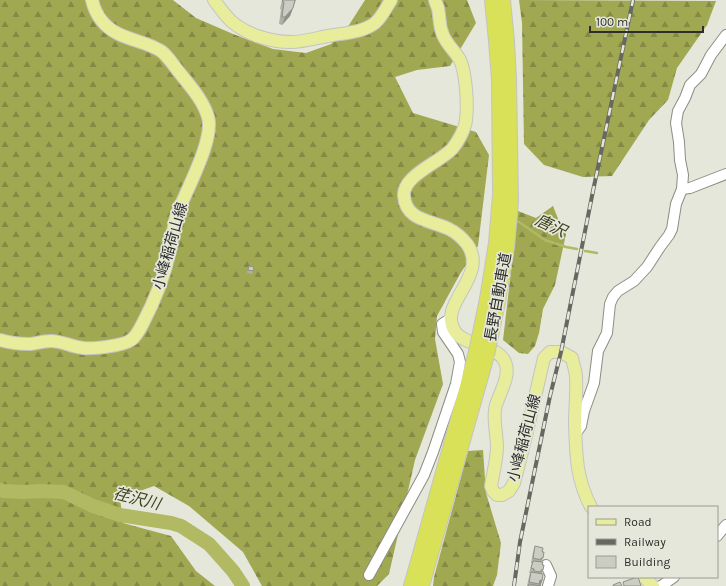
<svg xmlns="http://www.w3.org/2000/svg" width="726" height="586" viewBox="0 0 726 586" font-family="Karla,'Noto Sans JP',sans-serif">
<style>
.forest{fill:url(#forest-firs)}
.lines{fill:none;stroke-linecap:round;stroke-linejoin:round}
.stream{stroke:#b1b963;stroke-width:2.5}
.river{stroke:#b1b963;stroke-width:14}
.minor-casing{stroke:#8c8d83;stroke-width:12}
.major-casing{stroke:#c4c4c3;stroke-width:14}
.highway-casing{stroke:#c4c4c3;stroke-width:16}
.minor{stroke:#fff;stroke-width:10}
.major{stroke:#e8ed9b;stroke-width:12}
.highway{stroke:#d8e158;stroke-width:14}
.rail-casing{stroke:#676862;stroke-width:4}
.rail{stroke:#e5e7db;stroke-width:2.5;stroke-dasharray:8;stroke-linecap:butt}
.highway-bridge-casing{stroke:#c4c4c3;stroke-width:16;stroke-linecap:butt}
.highway-bridge{stroke:#d8e158;stroke-width:14}
.wall{fill:#afb0a7}
.shaded-wall{fill:#8e9088}
.building{fill:#cbcdc2;stroke:#8e9088}
.labels{text-anchor:middle;stroke-width:3.5;stroke-linejoin:round;paint-order:stroke}
.street-label{font-size:15px;fill:#2d2e2a;stroke:#e5e7db}
.water-label{font-size:16px;font-style:italic;fill:#3d401c;stroke:#e5e7db}
</style>
<defs>
<pattern id="forest-firs" width="22" height="20" patternUnits="userSpaceOnUse"><rect width="22" height="20" fill="#a1a852"/><path d="M5 1l3.5 6h-7zM16 11l3.5 6h-7z" fill="#848944"/></pattern>
</defs>
<rect width="100%" height="100%" fill="#e5e7db"/>
<!-- forest -->
<g class="forest">
<path d="M0,0H173L196,18L233,34L273,49L306,53L331,44L349,25L365,0H467L476,23L450,66L417,70L395,77L413,113L476,132L489,155L478,246L460,274L437,316L435,339L443,384L415,460L389,574L377,586H262L243,552L189,506L154,486L120,498L123,523L171,536L196,571L215,586H0Z"/>
<path d="M519,0L716,1L707,25L677,68L668,100L649,120L612,176L583,177L544,165L524,144L522,23Z"/>
<path d="M553,206L561,226L566,234L555,285L543,309L539,333L535,346L528,354L519,353L503,340L518,211L536,218Z"/>
<path d="M483,450L486,493L501,543L497,575L493,586H433L434,577L468,451Z"/>
</g>
<g class="lines">
<!-- stream -->
<g class="stream">
<path d="M516,221L519,222L545,240L566,247L577,249"/>
<path d="M585,251L597,253"/>
</g>
<!-- river -->
<path class="river" d="M0,490L4,491L23,492L40,491L64,492L93,506L120,515L171,523L181,526L209,544L233,571L243,586"/>
<!-- minor casing -->
<g class="minor-casing">
<g id="minor">
<path d="M682,189L690,188L726,174"/>
<path d="M576,433L581,426L584,411L594,383L598,351L607,333L610,304L613,297L618,291L634,281L647,267L660,247L669,235L672,229L676,204L682,189L683,175L680,160L679,142L676,123L678,111L685,98L690,85L701,74L711,55L726,35"/>
<path d="M717,536L726,525"/>
<path d="M546,565L551,576L548,586"/>
<path d="M369,575L424,475L433,452L456,384L460,362L458,354L443,332L442,324L450,319"/>
<path d="M661,586L674,577"/>
</g>
</g>
<!-- major casing -->
<g class="major-casing">
<g id="major">
<path d="M214,0C219,7 225,15 231,21C247,35 271,42 291,42C303,42 317,38 328,36C343,33 362,33 375,23C382,17 386,8 391,0"/>
<path d="M435,0C436,3 437,6 438,8C440,18 439,26 443,35C447,45 455,51 460,60C466,73 468,105 466,120C465,129 458,142 452,149C440,162 402,176 404,196C406,221 431,220 449,229C455,232 463,239 467,244C484,268 459,289 452,311C452,314 450,317 451,320C454,350 494,339 505,362C511,375 500,392 496,405C492,418 497,433 497,447C497,458 493,474 491,486L493,491L497,495H502L509,491L514,483L526,436L544,358L550,352H561L572,358C573,364 576,371 576,377C577,392 575,408 575,423C576,454 576,479 591,507"/>
<path d="M0,340C9,343 20,344 30,344C37,343 44,341 51,341C62,341 72,347 83,348C93,349 123,346 131,340C136,337 140,329 143,323C155,300 165,275 170,250C173,239 173,227 176,217C184,194 215,140 208,117C203,100 190,86 179,72C173,65 168,56 161,51C142,39 117,40 102,21C97,15 94,9 92,0"/>
<path d="M644,577L653,586"/>
</g>
</g>
<!-- highway casing -->
<g class="highway-casing">
<g id="highway">
<path d="M487,299L496,243L500,195L499,80L496,41L492,0"/>
<path d="M498,302L507,247L511,201L509,80L507,41L503,0"/>
<path d="M411,586L466,391L476,352"/>
<path d="M422,586L487,355"/>
</g>
</g>
<!-- minor -->
<use href="#minor" class="minor"/>
<!-- major -->
<use href="#major" class="major"/>
<!-- highway -->
<use href="#highway" class="highway"/>
<!-- rail casing -->
<g class="rail-casing">
<path id="rail" d="M514,586L520,542L550,396L561,352L593,191L633,0"/>
</g>
<!-- rail -->
<use href="#rail" class="rail"/>
<!-- highway-bridge casing -->
<g class="highway-bridge-casing">
<g id="highway-bridge">
<path d="M476,352L487,299"/>
<path d="M487,355L498,302"/>
</g>
</g>
<!-- highway-bridge -->
<use href="#highway-bridge" class="highway-bridge"/>
</g>
<!-- wall -->
<g class="wall">
<path d="M282,0H296L290,16L282,25L279,24L281,9H280Z"/>
<path d="M249,266L254,267L252,274L247,273Z"/>
<path d="M535,546L542,552L543,558L541,562L543,570L542,574V581L541,585V586H527L529,577L530,573H529L532,563H531L533,552Z"/>
</g>
<!-- shaded-wall -->
<g class="shaded-wall">
<path d="M293,8L290,16L282,25L285,17Z"/>
<path d="M540,580L542,581L540,586H539Z"/>
</g>
<!-- building -->
<g class="building">
<path d="M283,0H295L293,8L285,17H282L284,2L282,1Z"/>
<path d="M249,266L254,267L253,271L248,270Z"/>
<path d="M535,546L543,548L542,552H544L543,558H541V560L533,558Z"/>
<path d="M533,561L543,562L542,565H544L543,570H541V572L534,571V569L531,568Z"/>
<path d="M531,572L543,574L542,581L540,580L539,584L529,582Z"/>
<path d="M637,577H638L641,586H624L623,582Z"/>
<path d="M620,582L622,586H613V585Z"/>
<path d="M529,584L541,586H528Z"/>
</g>
<g class="labels">
<!-- street labels -->
<g class="street-label">
<text transform="translate(170 246) rotate(-74)" y="5">小峰稲荷山線</text>
<text transform="translate(498 297) rotate(-80)" y="5">長野自動車道</text>
<text transform="translate(524 438) rotate(-75)" y="5">小峰稲荷山線</text>
</g>
<!-- water labels -->
<g class="water-label">
<text transform="translate(551 225) rotate(25)" y="6">唐沢</text>
<text transform="translate(137 498) rotate(14)" y="6">荏沢川</text>
</g>
</g>
<!-- legend -->
<rect x="588" y="506" width="130" height="72" fill="#e5e7db" stroke="#9b9d94"/>
<rect x="596" y="519" width="20" height="6" fill="#e8ed9b" stroke="#9b9d94"/>
<text x="624" y="526" font-size="12" fill="#2d2e2a">Road</text>
<rect x="596" y="539" width="20" height="6" fill="#676862" stroke="#9b9d94"/>
<text x="624" y="546" font-size="12" fill="#2d2e2a">Railway</text>
<rect x="596" y="556" width="20" height="12" fill="#cbcdc2" stroke="#9b9d94"/>
<text x="624" y="566" font-size="12" fill="#2d2e2a">Building</text>
<!-- scale -->
<path d="M590 26v6h113v-6" fill="none" stroke="#2d2e2a" stroke-width="2"/>
<text x="596" y="26" font-size="12" fill="#2d2e2a" stroke="#e5e7db" stroke-width="3" paint-order="stroke">100 m</text>
</svg>
